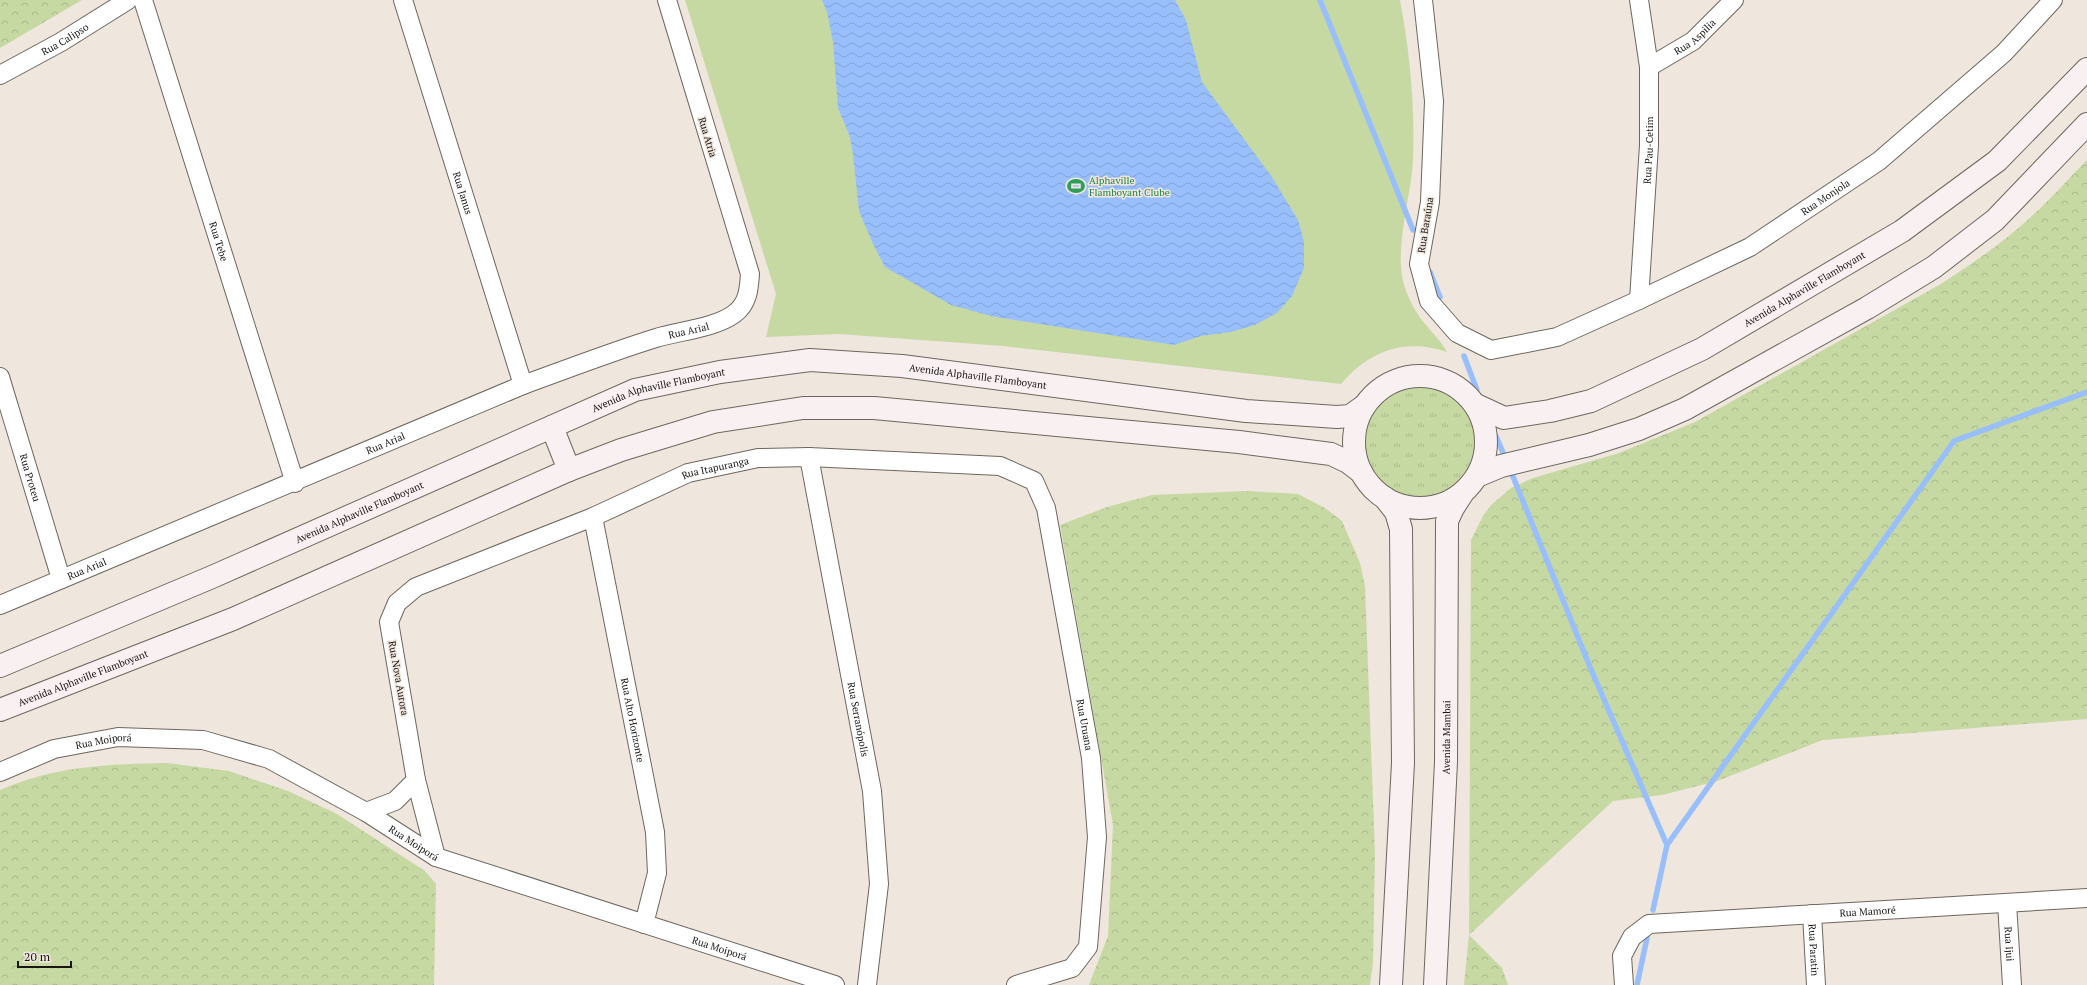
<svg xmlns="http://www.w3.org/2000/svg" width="2087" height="985" viewBox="0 0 2087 985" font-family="'PT Serif',serif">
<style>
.grass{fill:url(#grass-tufts)}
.forest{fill:url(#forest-crowns)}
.pitch{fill:#c6d9a3}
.water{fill:url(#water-waves)}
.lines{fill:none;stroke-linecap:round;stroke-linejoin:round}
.stream{stroke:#98bffb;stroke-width:5.5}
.street-casing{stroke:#6e675f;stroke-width:20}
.secondary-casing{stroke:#6e675f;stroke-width:24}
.street{stroke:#fff;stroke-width:18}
.secondary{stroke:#f9f0f2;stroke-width:22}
.labels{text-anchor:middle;stroke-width:3;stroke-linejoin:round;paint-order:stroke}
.street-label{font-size:10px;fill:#191613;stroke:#efe6dd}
.leisure-label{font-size:10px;fill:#27864d;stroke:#efe6dd;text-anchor:start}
</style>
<defs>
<pattern id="grass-tufts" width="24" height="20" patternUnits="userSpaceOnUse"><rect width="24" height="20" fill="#c6d9a3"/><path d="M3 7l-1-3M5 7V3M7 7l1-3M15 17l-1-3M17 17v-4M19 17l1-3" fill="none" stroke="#aaba8b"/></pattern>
<pattern id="forest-crowns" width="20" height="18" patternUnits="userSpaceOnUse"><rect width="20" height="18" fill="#c6d9a3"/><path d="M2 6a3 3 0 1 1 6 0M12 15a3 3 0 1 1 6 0" fill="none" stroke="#aaba8b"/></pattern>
<pattern id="water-waves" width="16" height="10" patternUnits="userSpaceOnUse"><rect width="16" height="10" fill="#98bffb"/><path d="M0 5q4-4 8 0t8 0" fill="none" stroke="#82a3d6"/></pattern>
</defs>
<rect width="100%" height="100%" fill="#efe6dd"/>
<!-- grass -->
<circle class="grass" cx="1420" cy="442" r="55"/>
<!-- forest -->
<g class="forest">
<path d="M0,0H82L0,48Z"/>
<path d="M2087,160V719L1823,740L1717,781L1662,795L1613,801L1469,935L1502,968L1508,985H1464L1469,935L1471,540L1483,516L1491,505L1511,488L1533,478L1619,453L1695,422L1939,285C1972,264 2004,242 2033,215C2052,198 2069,178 2087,160Z"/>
<path d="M1248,491L1298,494L1325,508L1342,521L1360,563L1365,586L1375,854L1373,962L1370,985H1089L1108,936L1113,825L1060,525L1107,507L1152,495Z"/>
<path d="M167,763L229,771L288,791L337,814L425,871L436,884L434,985H0V790C54,766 109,764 167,763Z"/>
</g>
<!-- pitch -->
<path class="pitch" d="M685,0H1400C1410,53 1415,106 1413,160C1411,198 1395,244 1403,281C1407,297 1416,314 1427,326C1434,335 1442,342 1447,352C1405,338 1370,350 1341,384L1003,346L839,334L766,337L776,294Z"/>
<!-- water -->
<path class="water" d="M822,0H1175L1186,20L1202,82L1272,177L1298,220L1304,242V268L1292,296L1277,313L1255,325L1231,332L1201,336L1174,345L995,317L951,305L885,267L873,244L859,211L853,154L850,137L838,108L833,42L827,12Z"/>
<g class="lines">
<!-- stream -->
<g class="stream">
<path d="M1320,0L1413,230"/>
<path d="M1430,272L1440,297"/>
<path d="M1464,356L1477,390"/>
<path d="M1496,436L1504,455"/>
<path d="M1512,474L1590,667L1667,845"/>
<path d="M1653,910L1667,845L1954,441L2087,392"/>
<path d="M1637,985L1647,938"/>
</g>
<!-- street casing -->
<g class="street-casing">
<g id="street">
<path id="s1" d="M143,0L295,483"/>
<path id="s2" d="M403,0L523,385"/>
<path id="s3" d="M1423,0L1434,101L1430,202L1419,264L1429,301L1457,333L1491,350L1557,337L1639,300L1750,247L1879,161L2004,53L2053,0"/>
<path id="s4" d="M1649,67L1693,41L1734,0"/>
<path id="s5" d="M0,75L61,42L128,0"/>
<path id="s6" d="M1639,300L1649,145V67L1639,0"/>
<path id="s7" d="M0,377L61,579"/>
<path id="s8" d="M809,457L872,791L879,884L867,985"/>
<path id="s9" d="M593,517L655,832L657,873L644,924"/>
<path id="s10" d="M0,605L523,385C567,369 611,352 656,338C679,331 715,328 734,314C748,304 749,289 750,274L667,0"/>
<path id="s11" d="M0,772L54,749L118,737L203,740L269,759L366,812L436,857L835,985"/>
<path d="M366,812L395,801L416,780"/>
<path id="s12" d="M436,857L416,780L389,622L397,603L416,587L593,517L688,473L758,458L809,457L1000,466L1034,481L1046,508L1091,758L1097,837L1088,947L1072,968L1016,985"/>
<path id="s13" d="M2007,903L2012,985"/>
<path id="s14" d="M1812,914L1816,985"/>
<path id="s15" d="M1624,985L1622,956L1632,937L1649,924L2087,898"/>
</g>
</g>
<!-- secondary casing -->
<g class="secondary-casing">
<g id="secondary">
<circle cx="1420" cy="442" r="66"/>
<path id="s16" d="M1476,405L1504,418L1550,411L1591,401L1702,349L1902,231L1997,161L2087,69"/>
<path d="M552,427L569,470"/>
<path d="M1477,476L1501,466L1589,445L1639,429L1685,409L1867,308L1934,267L1995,220L2087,124"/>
<path d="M1385,498L1396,512L1401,529L1403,763L1391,985"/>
<path id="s17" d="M0,666L212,577L635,390L720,372L810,360L902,366L1246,411L1337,417L1350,416L1364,406"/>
<path id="s18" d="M0,710L233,619L569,470L621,450L713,422L803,408H874L1239,442L1331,454L1348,462L1361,472"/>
<path id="s19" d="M1435,985L1446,762L1447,521L1453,508L1462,494"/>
</g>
</g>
<!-- street -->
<use href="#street" class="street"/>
<!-- secondary -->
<use href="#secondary" class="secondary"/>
</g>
<!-- icons -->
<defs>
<g id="stadium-bare" transform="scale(1.38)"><path d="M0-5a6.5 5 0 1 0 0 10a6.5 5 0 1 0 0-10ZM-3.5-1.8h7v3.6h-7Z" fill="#2e9e5b" stroke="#efe6dd" stroke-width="2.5" paint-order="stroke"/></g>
</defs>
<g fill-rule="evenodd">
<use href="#stadium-bare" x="1076" y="186"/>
</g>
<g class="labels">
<!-- street labels -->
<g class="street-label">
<text dy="4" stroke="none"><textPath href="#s4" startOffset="55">Rua Aspilia</textPath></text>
<text dy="4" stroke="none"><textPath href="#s5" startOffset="74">Rua Calipso</textPath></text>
<text transform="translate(708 137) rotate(73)" y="4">Rua Atria</text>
<text dy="4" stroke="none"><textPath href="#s6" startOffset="150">Rua Pau-Cetim</textPath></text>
<text dy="4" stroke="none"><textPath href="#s2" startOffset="202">Rua Janus</textPath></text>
<text dy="4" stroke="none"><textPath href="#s3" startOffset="755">Rua Monjola</textPath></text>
<text transform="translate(1425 225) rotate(-81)" y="4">Rua Baraúna</text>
<text dy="4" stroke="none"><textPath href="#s1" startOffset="253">Rua Tebe</textPath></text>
<text dy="4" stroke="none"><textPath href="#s16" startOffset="361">Avenida Alphaville Flamboyant</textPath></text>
<text dy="4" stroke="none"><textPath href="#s10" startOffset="742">Rua Arial</textPath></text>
<text dy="4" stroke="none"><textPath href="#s17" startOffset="1039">Avenida Alphaville Flamboyant</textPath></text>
<text dy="4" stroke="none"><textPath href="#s17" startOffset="715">Avenida Alphaville Flamboyant</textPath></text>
<text dy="4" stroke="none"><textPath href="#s10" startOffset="418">Rua Arial</textPath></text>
<text dy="4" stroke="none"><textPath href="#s12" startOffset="608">Rua Itapuranga</textPath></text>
<text dy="4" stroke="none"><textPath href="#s7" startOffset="105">Rua Proteu</textPath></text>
<text dy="4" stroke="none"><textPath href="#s17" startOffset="391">Avenida Alphaville Flamboyant</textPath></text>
<text dy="4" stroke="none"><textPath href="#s10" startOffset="94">Rua Arial</textPath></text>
<text dy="4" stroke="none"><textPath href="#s18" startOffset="89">Avenida Alphaville Flamboyant</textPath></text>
<text transform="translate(399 678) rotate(80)" y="4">Rua Nova Aurora</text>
<text dy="4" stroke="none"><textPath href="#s9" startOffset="207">Rua Alto Horizonte</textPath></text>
<text dy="4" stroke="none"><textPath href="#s8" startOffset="267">Rua Serranópolis</textPath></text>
<text dy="4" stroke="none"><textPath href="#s12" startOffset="1181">Rua Uruana</textPath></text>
<text dy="4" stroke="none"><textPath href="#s19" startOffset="248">Avenida Mambai</textPath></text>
<text dy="4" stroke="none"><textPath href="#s11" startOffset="109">Rua Moiporá</textPath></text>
<text dy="4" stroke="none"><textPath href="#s11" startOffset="445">Rua Moiporá</textPath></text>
<text dy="4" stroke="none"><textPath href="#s15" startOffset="291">Rua Mamoré</textPath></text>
<text dy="4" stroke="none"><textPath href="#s13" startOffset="41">Rua Ijui</textPath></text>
<text dy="4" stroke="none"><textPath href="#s11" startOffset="769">Rua Moiporá</textPath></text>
<text dy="4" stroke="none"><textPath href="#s14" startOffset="36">Rua Paratin</textPath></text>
</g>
<!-- leisure labels -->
<g class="leisure-label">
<text x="1089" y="184">Alphaville<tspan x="1089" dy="12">Flamboyant Clube</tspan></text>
</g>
</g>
<!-- scale -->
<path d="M18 961v6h53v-6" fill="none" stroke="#191613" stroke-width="2"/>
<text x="24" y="961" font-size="12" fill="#191613" stroke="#efe6dd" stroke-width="3" paint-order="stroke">20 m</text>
</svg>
